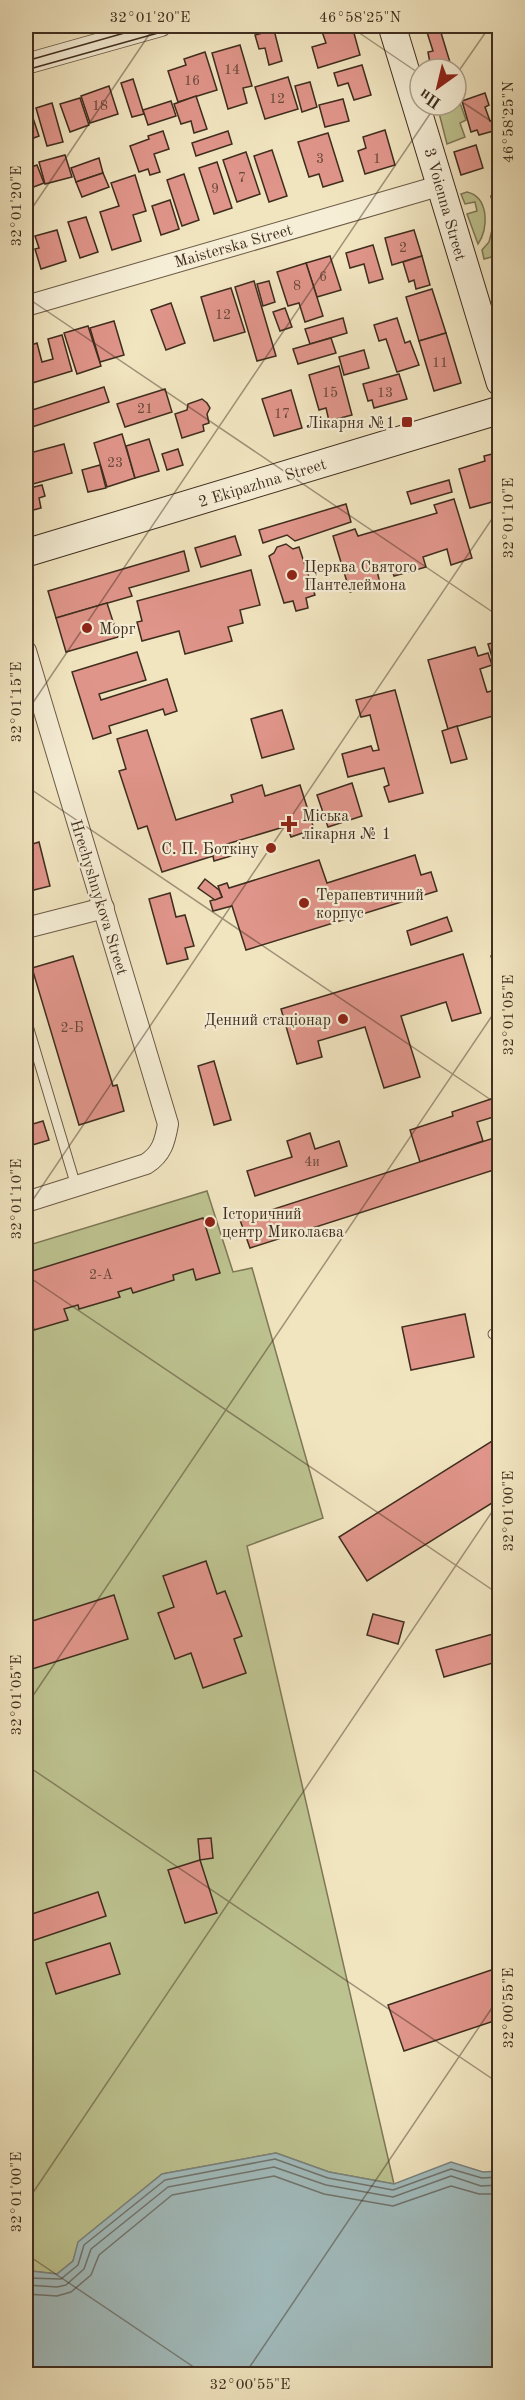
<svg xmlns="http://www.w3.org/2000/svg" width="525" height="2400" viewBox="0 0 525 2400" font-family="'Old Standard TT',serif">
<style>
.green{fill:#bdc390;stroke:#7e7857;stroke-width:1.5}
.water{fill:#a1bcbe;stroke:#7a837e;stroke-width:1.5}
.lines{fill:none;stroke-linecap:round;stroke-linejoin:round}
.shore{stroke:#70746e;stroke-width:1.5}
.building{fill:#e0958a;stroke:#3f2d1e;stroke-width:1.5}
.lane-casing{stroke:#6c5b46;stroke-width:11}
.street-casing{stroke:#6c5b46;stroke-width:22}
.secondary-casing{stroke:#3f2d1e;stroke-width:29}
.lane{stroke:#f6eed6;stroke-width:9}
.street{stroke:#f6eed6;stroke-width:20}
.secondary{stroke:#f6eed6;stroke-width:27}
.tram{stroke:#3f2d1e;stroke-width:1.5}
.ticks{fill:none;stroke:#3f2d1e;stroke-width:1.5;stroke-opacity:0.45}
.poi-dot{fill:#8f2418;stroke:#f6eed6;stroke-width:2}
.labels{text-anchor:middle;stroke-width:4.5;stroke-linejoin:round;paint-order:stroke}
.number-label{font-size:14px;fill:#674739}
.street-label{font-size:16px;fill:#3f2d1e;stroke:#f6eed6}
.poi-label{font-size:16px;fill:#3f2d1e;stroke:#f6eed6;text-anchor:start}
.neatline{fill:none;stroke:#3f2d1e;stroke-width:2}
.ticks-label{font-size:15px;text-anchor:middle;fill:#3f2d1e}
</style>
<rect width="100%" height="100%" fill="#f1e5c0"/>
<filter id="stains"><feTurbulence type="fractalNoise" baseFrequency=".00333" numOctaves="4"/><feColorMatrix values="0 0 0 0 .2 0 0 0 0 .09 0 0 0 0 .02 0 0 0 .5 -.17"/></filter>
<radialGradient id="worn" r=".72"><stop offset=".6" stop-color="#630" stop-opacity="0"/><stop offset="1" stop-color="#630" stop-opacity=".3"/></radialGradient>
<!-- green -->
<g class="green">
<path d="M456,91L466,120L460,123L465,137L447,144L437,105H456Z"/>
<path d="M467,192C489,197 489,229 478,244L467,214L477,211L475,202L465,204L461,194Z"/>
<path d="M498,221L499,255L484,259L482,250L489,242L494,222Z"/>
<path d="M207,1191L233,1272L252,1268L323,1518L247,1546L394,2184L329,2172L276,2153L162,2174L79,2242L73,2261L57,2274L31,2271L26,2272V1246Z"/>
</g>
<!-- water -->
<path class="water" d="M276,2153L329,2172L394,2184L451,2162L483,2172L499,2171V2374H26V2272L31,2271L57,2274L73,2261L78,2242L162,2174Z"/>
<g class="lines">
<!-- shore -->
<g class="shore">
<path d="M26,2278L61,2279L78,2265L84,2245L165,2180L275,2159L328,2178L393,2190L451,2169L482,2178L500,2177"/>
<path d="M26,2285L57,2287L66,2285L84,2269L91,2249L168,2187L274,2167L326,2185L393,2197L451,2176L481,2186L500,2185"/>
<path d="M26,2294L57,2296L71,2292L91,2275L99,2255L172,2195L274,2176L324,2194L393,2206L451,2186L479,2194H500"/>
</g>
</g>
<!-- building -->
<g class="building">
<path d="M320,26H352L360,55L318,68L312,47L326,43Z"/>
<path d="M425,26H439L452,69H431L428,52L433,51Z"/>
<path d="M274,30L282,61L269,65L265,48L259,49L255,35Z"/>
<path d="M240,45L252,86L243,88L247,103L228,109L212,53Z"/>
<path d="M205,52L217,90L178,102L168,71L186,65L184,59Z"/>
<path d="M362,65L371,95L354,100L348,83L338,86L334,73Z"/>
<path d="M288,77L298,109L265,119L255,87Z"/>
<path d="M133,79L144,114L132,117L121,83Z"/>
<path d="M310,82L317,107L302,112L295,86Z"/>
<path d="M109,86L118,114L90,123L81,96Z"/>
<path d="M500,89V120H498L497,105H494L492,99L495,97L493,91Z"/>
<path d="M485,93L489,105L485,107L490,121L494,120L497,130L479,135L477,130L471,132L462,101Z"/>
<path d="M196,96L207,129L194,133L191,121L181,124L174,104Z"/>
<path d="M80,98L89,125L70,132L60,104Z"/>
<path d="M343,99L349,121L325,127L319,105Z"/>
<path d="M171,101L176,116L148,125L143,110Z"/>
<path d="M52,103L63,142L47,146L36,108Z"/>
<path d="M30,109L39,136L26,141V110Z"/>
<path d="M385,130L395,165L365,174L358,151L366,148L363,137Z"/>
<path d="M163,131L169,149L154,154L160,172L150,175L148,169L139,172L130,146L149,139L148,136Z"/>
<path d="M228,131L232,144L196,156L192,143Z"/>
<path d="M328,133L343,181L323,187L319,174L309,177L298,142Z"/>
<path d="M476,145L483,168L461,175L454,152Z"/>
<path d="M272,150L287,196L269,202L254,156Z"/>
<path d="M246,152L260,194L237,202L223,160Z"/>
<path d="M65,155L72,177L45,184L39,162Z"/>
<path d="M99,158L103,173L76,182L71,168Z"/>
<path d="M217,162L232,208L214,214L199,168Z"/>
<path d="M37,165L44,183L26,190V169Z"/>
<path d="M103,173L109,187L82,197L76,182Z"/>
<path d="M184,174L199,220L182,226L167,180Z"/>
<path d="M135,175L146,211L133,215L141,241L112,250L100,212L119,206L111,183Z"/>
<path d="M500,194V206L494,208L491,196Z"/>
<path d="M170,200L179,229L161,235L152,206Z"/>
<path d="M86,217L98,252L80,258L68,222Z"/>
<path d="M57,230L66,261L41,269L35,249L39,248L35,236Z"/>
<path d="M414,230L422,256L392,265L385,238Z"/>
<path d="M373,245L383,279L369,283L364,264L350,268L346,253Z"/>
<path d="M330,256L341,290L317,297L306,263Z"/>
<path d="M422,256L430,285L416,289L414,280L409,282L403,262Z"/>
<path d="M306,263L323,316L305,322L299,303L288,306L277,272Z"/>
<path d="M254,281L276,356L257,361L235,287Z"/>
<path d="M269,281L275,302L263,306L257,284Z"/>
<path d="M231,288L245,332L214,341L201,297Z"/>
<path d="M432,289L446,333L419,341L406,297Z"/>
<path d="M171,303L185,343L166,350L151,310Z"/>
<path d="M285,308L292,327L280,331L273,312Z"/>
<path d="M343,318L347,333L310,344L305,329Z"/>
<path d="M397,318L405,343L410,341L419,365L397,372L386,339L379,341L374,325Z"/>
<path d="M114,321L124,355L100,362L90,328Z"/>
<path d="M88,326L101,366L77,374L64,333Z"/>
<path d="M446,333L461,383L434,391L419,341Z"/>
<path d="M62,335L72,371L29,384L26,371V347L37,343L42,362L53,359L48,339Z"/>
<path d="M331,338L336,353L298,364L293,349Z"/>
<path d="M364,350L369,368L344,375L339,357Z"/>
<path d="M339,366L352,415L329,421L326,408L319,410L309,375Z"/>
<path d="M399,374L407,399L374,408L372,400L368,401L363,384Z"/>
<path d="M104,387L109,402L26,429V412Z"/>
<path d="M165,389L172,412L125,427L117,404Z"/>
<path d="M291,390L302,428L274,436L262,399Z"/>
<path d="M202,399L207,403L210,408L207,414L209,423L203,425L204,431L182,438L175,414L187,410L188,404Z"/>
<path d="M122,434L135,478L107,487L94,443Z"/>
<path d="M149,439L159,471L135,478L126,446Z"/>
<path d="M64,444L72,473L26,486V454Z"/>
<path d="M178,449L183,465L167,470L162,454Z"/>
<path d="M500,452V496L495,497L496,501L470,508L459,469L485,461L484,456Z"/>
<path d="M100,465L106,488L88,492L82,470Z"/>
<path d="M449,480L452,492L411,504L407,492Z"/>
<path d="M42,485L45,496L39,498L41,508L26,512V489Z"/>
<path d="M454,499L472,558L451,565L447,549L423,557L426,567L394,576L391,567L377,571L380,583L350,592L333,536L355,529L358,536L437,513L434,505Z"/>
<path d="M346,504L351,522L295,541L287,535L263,543L259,530Z"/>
<path d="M235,536L241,555L201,567L195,548Z"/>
<path d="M286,544L293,549L299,547L315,595L306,598L308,608L296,611L293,601L284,603L269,556L274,553L277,547Z"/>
<path d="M184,551L189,571L129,588L132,596L56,618L48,591Z"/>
<path d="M251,570L260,605L240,610L243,623L228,627L232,641L185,654L179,631L142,641L137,622L142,621L137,601Z"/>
<path d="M107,603L118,637L66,652L56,618Z"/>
<path d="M500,641V683L488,644Z"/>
<path d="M475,647L478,656L488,653L492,665L480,669L487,692L500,689V714L448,729L428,660Z"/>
<path d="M137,652L146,680L99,694L101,700L167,679L177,711L165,715L163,709L109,726L111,733L93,739L72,672Z"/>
<path d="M395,690L423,793L389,802L384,787L389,785L384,768L348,777L342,754L371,746L373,751L379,750L370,715L361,717L356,700Z"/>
<path d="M282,710L294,749L262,758L251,719Z"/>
<path d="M457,726L467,759L451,763L442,731Z"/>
<path d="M147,730L176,820L233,802L231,795L262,785L265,796L300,785L314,829L291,837L287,826L227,844L231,856L214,861L213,856L162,872L147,826L138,829L119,771L126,769L117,739Z"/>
<path d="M352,783L362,816L328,827L317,795Z"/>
<path d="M39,842L50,886L26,892V846Z"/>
<path d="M415,855L421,875L431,872L437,891L246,950L232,906L213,911L210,901L222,897L218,886L227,883L229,888L319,860L327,883Z"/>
<path d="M205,879L219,890L222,897L215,900L198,888Z"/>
<path d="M170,893L176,917L185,915L194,946L185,948L188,959L167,964L149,899Z"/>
<path d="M447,917L452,931L411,945L407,931Z"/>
<path d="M463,954L481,1013L452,1021L446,1002L401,1016L420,1077L384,1088L365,1027L318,1041L322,1057L297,1064L281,1009Z"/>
<path d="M500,954V982L491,956Z"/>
<path d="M73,956L113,1086L117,1085L124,1111L79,1125L32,968Z"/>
<path d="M214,1061L231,1120L214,1125L198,1066Z"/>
<path d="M497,1097L500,1115L477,1122L483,1141L420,1162L410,1130L453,1116L452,1112Z"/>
<path d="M43,1121L49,1140L26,1147V1126Z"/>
<path d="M310,1133L315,1149L339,1141L347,1166L255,1196L247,1171L292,1157L287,1141Z"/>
<path d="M500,1136V1168L250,1248L240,1220Z"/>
<path d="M203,1218L220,1273L196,1280L193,1269L173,1275L174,1280L133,1293L131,1288L118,1292L120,1297L79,1309L78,1305L64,1309L68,1320L34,1330L26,1302V1273Z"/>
<path d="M465,1314L474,1357L411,1370L402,1327Z"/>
<path d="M500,1436V1498L367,1581L339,1537Z"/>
<path d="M206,1561L217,1594L225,1591L242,1636L234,1639L246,1673L203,1688L191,1653L175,1659L158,1613L174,1607L163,1576Z"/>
<path d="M114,1595L128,1639L26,1671V1623Z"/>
<path d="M373,1614L404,1622L398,1644L367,1635Z"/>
<path d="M500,1632V1661L444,1677L436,1650Z"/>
<path d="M211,1838L213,1858L200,1860L198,1839Z"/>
<path d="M200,1860L217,1913L185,1923L168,1870Z"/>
<path d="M98,1892L106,1916L26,1943V1916Z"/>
<path d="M110,1943L120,1974L56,1994L46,1963Z"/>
<path d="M500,1967V2019L404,2051L388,2005Z"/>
</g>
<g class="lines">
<!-- lane casing -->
<g class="lane-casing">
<g id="lane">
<path d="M26,1019L76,1186"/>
<path d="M493,1334L500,1332"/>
</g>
</g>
<!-- street casing -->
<g class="street-casing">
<g id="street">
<path d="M26,64L161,26"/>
<path d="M26,306L442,185"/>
<path d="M26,651L168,1124C165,1141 162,1154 146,1164L26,1202"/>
<path d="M26,928L104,908"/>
</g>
</g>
<!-- secondary casing -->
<g class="secondary-casing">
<g id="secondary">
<path d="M392,26L500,382"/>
<path d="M26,553L500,410"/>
</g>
</g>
<!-- lane -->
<use href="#lane" class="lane"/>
<!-- street -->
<use href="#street" class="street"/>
<!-- secondary -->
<use href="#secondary" class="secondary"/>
<!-- tram -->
<g class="tram">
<path d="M26,61L149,26"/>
<path d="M26,70L183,26"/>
</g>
</g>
<!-- ticks -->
<path class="ticks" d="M349,26L420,74M456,75L490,26M456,98L500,127M26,217L155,26M26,297L500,617M26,713L436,105M26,786L500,1106M26,1210L500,507M26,1275L500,1595M26,1706L500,1004M26,1765L500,2084M26,2203L500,1500M26,2254L204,2374M245,2374L500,1996"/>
<!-- markers -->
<g class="poi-dot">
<rect x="401" y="416" width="12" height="12" rx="3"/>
<circle cx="292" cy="575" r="6"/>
<circle cx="87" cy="628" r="6"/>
<path d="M286 815h6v6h6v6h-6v6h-6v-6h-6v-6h6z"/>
<circle cx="271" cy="848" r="6"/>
<circle cx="304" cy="903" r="6"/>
<circle cx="343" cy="1019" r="6"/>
<circle cx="210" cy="1222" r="6"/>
</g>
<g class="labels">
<!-- number labels -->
<g class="number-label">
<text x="232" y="74">14</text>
<text x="192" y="85">16</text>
<text x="277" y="103">12</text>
<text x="100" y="110">18</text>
<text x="320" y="163">3</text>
<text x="377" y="163">1</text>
<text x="242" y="182">7</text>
<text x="215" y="193">9</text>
<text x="403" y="252">2</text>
<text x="323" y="281">6</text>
<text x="297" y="290">8</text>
<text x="223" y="319">12</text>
<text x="440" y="367">11</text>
<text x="330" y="397">15</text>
<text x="385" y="397">13</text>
<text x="145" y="413">21</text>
<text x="282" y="418">17</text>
<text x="115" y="467">23</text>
<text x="72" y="1032">2-Б</text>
<text x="312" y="1166">4и</text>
<text x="101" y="1279">2-А</text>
</g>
<!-- street labels -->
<g class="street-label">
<text transform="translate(446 204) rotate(74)" y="6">3 Voienna Street</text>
<text transform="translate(233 245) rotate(-16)" y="6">Maisterska Street</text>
<text transform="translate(262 482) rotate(-17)" y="6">2 Ekipazhna Street</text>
<text transform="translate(100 897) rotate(73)" y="6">Hrechyshnykova Street</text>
</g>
<!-- poi labels -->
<g class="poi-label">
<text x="395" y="428" text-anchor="end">Лікарня №1</text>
<text x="304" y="572">Церква Святого<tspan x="304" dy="18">Пантелеймона</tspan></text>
<text x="99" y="634">Морг</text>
<text x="302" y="821">Міська<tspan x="302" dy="18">лікарня № 1</tspan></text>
<text x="259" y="854" text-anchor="end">С. П. Боткіну</text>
<text x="316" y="900">Терапевтичний<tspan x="316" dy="18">корпус</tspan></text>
<text x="331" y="1025" text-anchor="end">Денний стаціонар</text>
<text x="222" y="1219">Історичний<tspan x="222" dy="18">центр Миколаєва</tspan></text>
</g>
</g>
<!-- margin -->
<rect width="525" height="2400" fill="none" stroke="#f1e5c0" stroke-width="66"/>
<!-- north arrow -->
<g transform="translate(438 87) rotate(214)"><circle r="28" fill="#f6eed6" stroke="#ada18c" stroke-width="1.5"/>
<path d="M0-4.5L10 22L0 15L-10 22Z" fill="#8f2418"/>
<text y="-9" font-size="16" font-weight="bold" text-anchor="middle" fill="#3f2d1e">Пн</text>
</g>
<rect x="33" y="33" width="459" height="2334" class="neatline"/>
<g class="ticks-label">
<text x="150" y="22">32°01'20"E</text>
<text x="360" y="22">46°58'25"N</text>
<text transform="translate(508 122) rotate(-90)" y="5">46°58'25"N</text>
<text transform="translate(16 206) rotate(-90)" y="5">32°01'20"E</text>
<text transform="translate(508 518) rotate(-90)" y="5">32°01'10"E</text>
<text transform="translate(16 702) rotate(-90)" y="5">32°01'15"E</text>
<text transform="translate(508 1015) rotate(-90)" y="5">32°01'05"E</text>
<text transform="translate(16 1199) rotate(-90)" y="5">32°01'10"E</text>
<text transform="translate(508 1511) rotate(-90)" y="5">32°01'00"E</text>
<text transform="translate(16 1695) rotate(-90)" y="5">32°01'05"E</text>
<text transform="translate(508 2008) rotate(-90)" y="5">32°00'55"E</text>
<text transform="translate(16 2192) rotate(-90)" y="5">32°01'00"E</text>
<text x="250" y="2389">32°00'55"E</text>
</g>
<rect width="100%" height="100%" filter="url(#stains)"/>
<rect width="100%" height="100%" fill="url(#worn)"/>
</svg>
